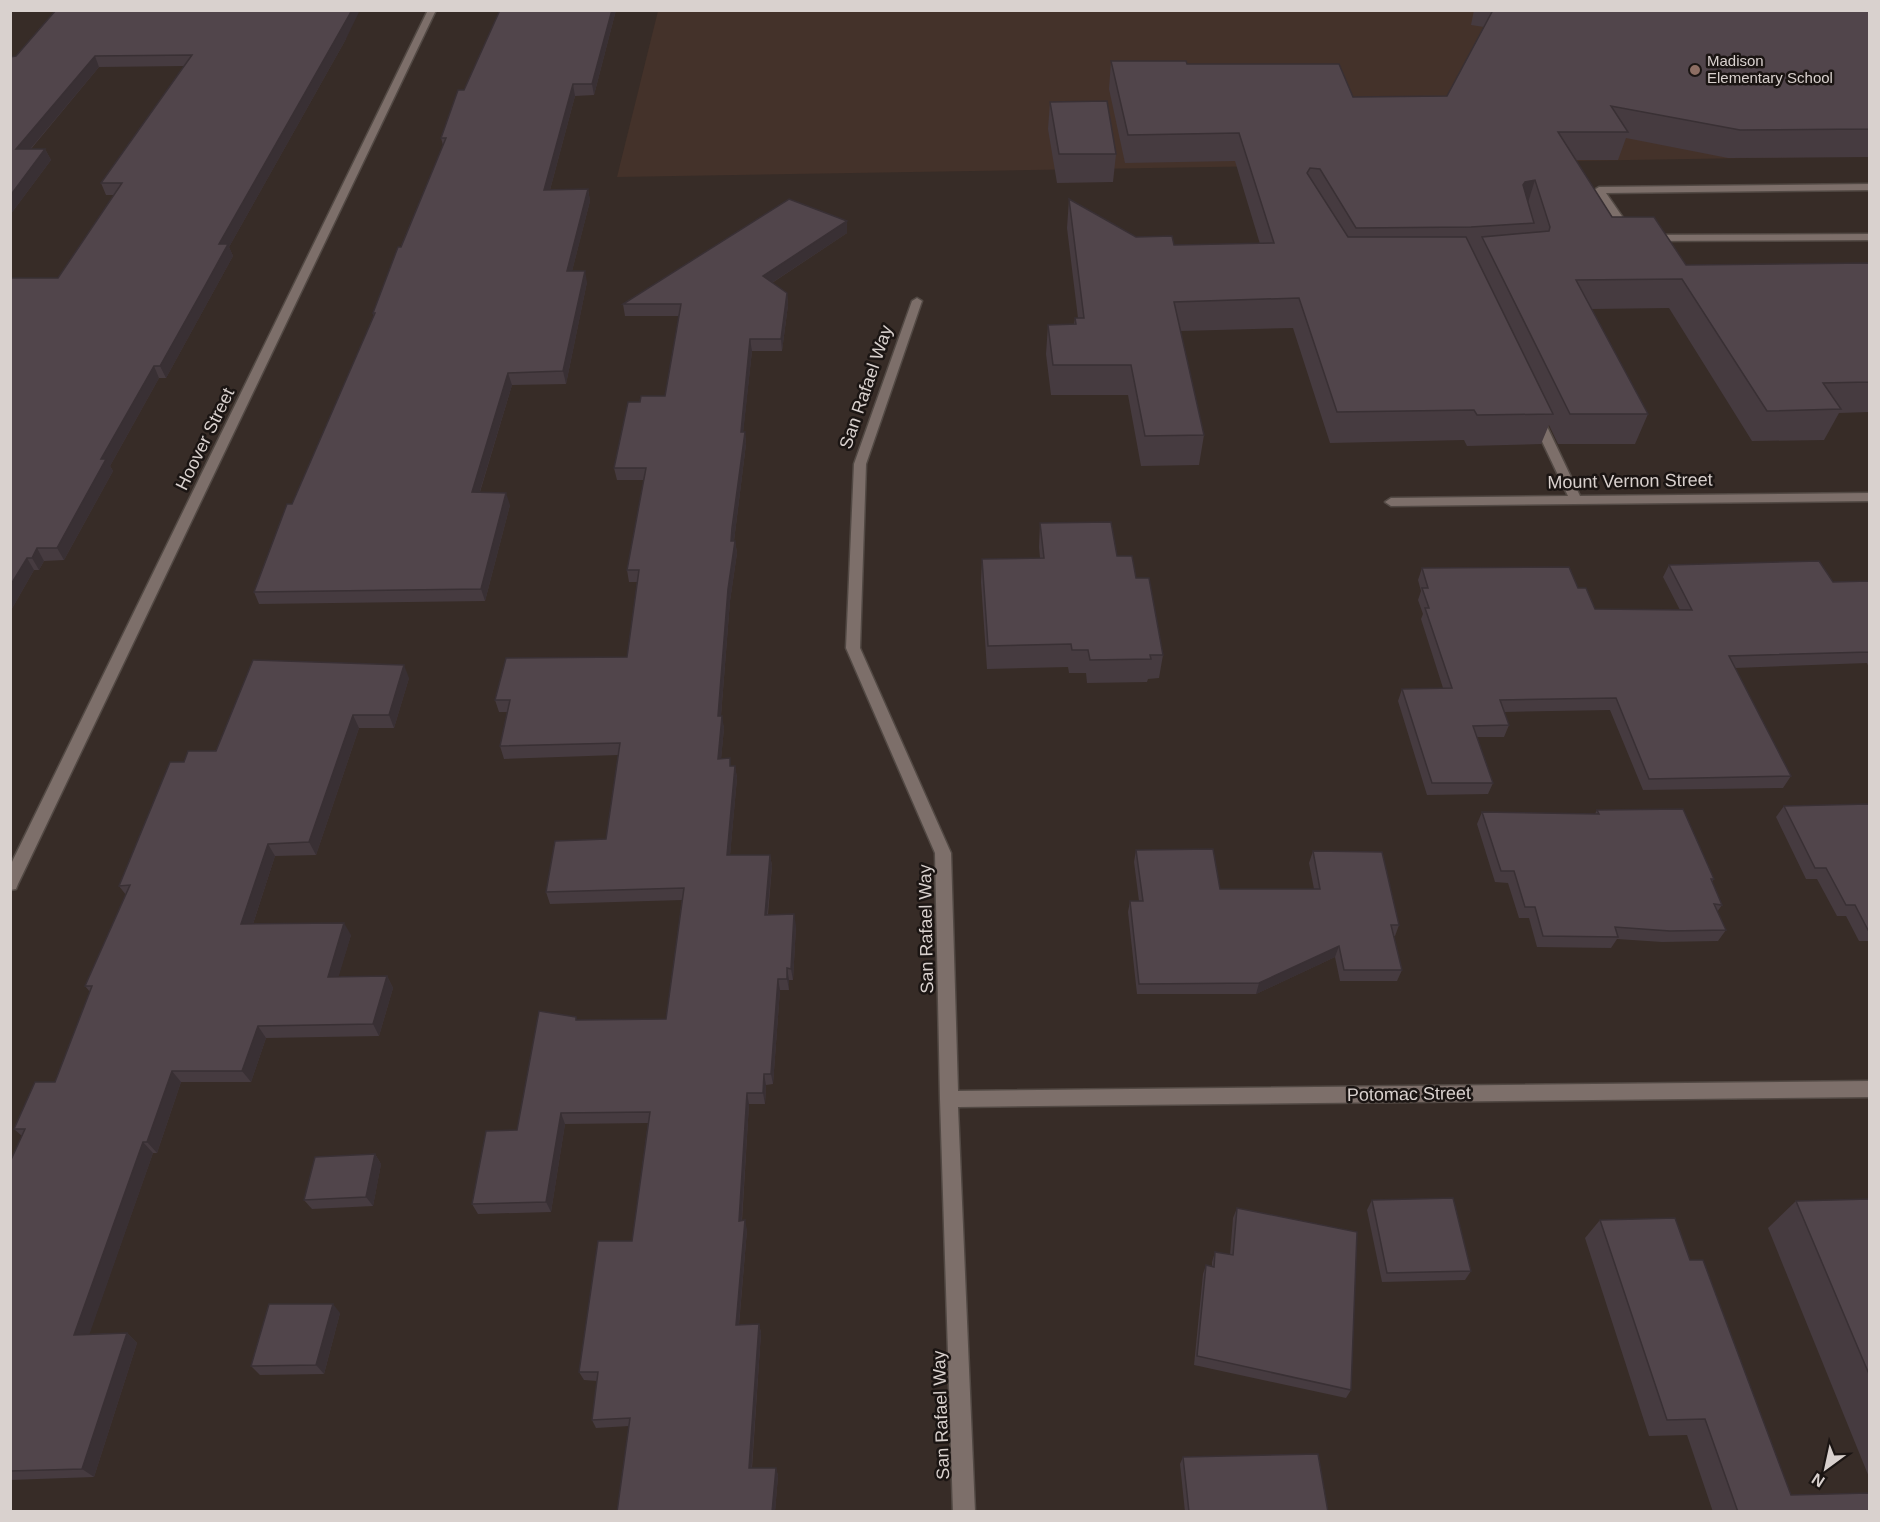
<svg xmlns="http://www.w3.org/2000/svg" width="1880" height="1522" viewBox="0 0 1880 1522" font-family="Arial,sans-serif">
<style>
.built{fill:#44322a}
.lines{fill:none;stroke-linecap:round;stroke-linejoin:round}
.minor-casing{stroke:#524944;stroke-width:3}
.minor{fill:#7d6f6a;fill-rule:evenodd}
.wall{fill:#463b40}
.shaded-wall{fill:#393034}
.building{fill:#51454b;stroke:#393034;stroke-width:1.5}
.education-dot{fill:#8d6e63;stroke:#1b1513;stroke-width:2}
.labels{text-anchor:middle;stroke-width:5;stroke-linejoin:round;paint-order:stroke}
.far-poi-label{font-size:15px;fill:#d9d1ce;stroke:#1b1513;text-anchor:start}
.street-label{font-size:18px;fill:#d9d1ce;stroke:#1b1513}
</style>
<rect width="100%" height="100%" fill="#372c27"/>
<!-- built -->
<path class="built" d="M658,11H1869V156L617,177Z"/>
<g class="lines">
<!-- minor casing -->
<g class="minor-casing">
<g id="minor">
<path d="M428,10H436L18,884L16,889L10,890V866Z"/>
<path d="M1870,184V190L1606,193L1635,235L1870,234V240L1632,241L1628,240L1594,190L1599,187Z"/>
<path d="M917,298L922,301L866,464L860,648L951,853L958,1091L1870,1081V1097L958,1107L975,1512H953L940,1099L935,853L846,648L854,464L912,301Z"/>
<path d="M1536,412L1542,416L1580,496L1870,493V501L1391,506L1385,502L1391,498L1568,496L1530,416Z"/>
</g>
</g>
<!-- minor -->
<use href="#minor" class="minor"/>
</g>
<!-- wall -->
<g class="wall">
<path d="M500,10H616L594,95L575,96L550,190L588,189L590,201L572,271L587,282L566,384L512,385L480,492L510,505L485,601L259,604L254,592L374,317L373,313L443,145L441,138L464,90Z"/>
<path d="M1474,10H1869V157L1728,158L1626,138L1618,160H1576L1612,217L1686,265L1869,263V412L1839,413L1824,440L1752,441L1669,308L1592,309L1648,414L1635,444H1558L1549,425L1541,444L1467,446L1464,440L1330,443L1293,328L1180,331L1204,435L1199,465L1141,466L1128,395H1051L1046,354L1048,325L1074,324L1075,318H1078L1067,228L1069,199L1136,237L1174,245L1260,244L1235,161L1125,163L1109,89L1111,61L1187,64L1353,97L1447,96L1484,27L1471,25Z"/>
<path d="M346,39L229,247L233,256L211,296L166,378H159L110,466L113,471L64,560L44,561L39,570H34L10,612V278H58L114,195H106L101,183L184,66L99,67L31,149H45L51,160L10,215V57Z"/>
<path d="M1050,102L1116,154L1113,182L1057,183L1048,129Z"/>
<path d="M847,221V233L772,283L787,293L788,305L782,351H752L743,432H745L746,444L734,541H735L737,553L730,601L721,716L724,728L721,759L731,766H735L737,778L730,855H770L772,866L768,914L796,926L793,980H789V990H780L773,1084L766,1085L765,1104H749L742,1221L747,1230L739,1325L759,1324L761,1333L752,1468H776L778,1476L775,1512L629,1426L596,1428L592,1420L597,1381L584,1380L579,1372L632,1241L648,1123L565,1124L551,1212L478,1214L472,1204L517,1130L576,1017L577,1020L666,1019L682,900L550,904L546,892L606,839L618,755L504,759L500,746L507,712H499L495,700L627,657L637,582H629L627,570L644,480H617L614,468L640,402L665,396L679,316H625L623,304Z"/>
<path d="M1040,523L1117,556L1136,578L1163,655L1159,678L1148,679L1147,682L1087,683L1086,673H1069L1068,667L987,669L981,582L982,559L1040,558L1039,547Z"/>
<path d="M1669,565L1833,582L1869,581V668L1867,663L1735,668L1791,776L1783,788L1643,790L1610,710L1504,712L1509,725L1504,737H1477L1493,783L1488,794L1427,795L1398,701L1402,689L1443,688L1421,619L1423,614L1418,600L1421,591L1418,580L1422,568L1578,588L1595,609L1680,610L1663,577Z"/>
<path d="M409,678L394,728H359L316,855L275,856L253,924L351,935L338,977L387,976L393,988L379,1036L266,1038L251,1082H181L157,1153H153L89,1334L127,1333L137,1343L94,1477L10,1480V1162L22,1136L14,1129L55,1082L90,992L85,986L126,895L119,886L184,762Z"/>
<path d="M1869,804V941H1859L1846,916H1837L1817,879H1806L1776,817L1784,806Z"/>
<path d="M1597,810L1714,879L1712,882L1722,905L1717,912L1726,930L1718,941L1662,942L1617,939L1611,948L1537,947L1529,918H1519L1508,883L1495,882L1477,824L1482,812L1595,814Z"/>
<path d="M1136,850L1220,889H1314L1309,863L1313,851L1399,925L1395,936H1393L1402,970L1397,981H1340L1335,957L1256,994H1137L1128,912L1130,901H1139L1134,862Z"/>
<path d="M375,1154L381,1164L373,1206L312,1209L304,1200Z"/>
<path d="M1869,1199V1477L1768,1228L1796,1201Z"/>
<path d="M1372,1200L1471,1271L1465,1280L1382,1282L1367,1210Z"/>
<path d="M1237,1208L1351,1390L1346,1398L1194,1365L1203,1274L1206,1265L1212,1266V1262L1215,1252L1230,1255L1233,1218Z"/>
<path d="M1600,1220L1690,1260L1791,1495L1869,1512H1713L1687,1435L1649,1436L1585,1238Z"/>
<path d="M340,1313L324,1374L260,1375L251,1366Z"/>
<path d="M1183,1457L1328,1512H1185L1180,1464Z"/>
</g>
<!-- shaded-wall -->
<g class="shaded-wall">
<path d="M352,10H360L346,39L229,247L233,256L166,378L160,366L219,244Z"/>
<path d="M612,10H616L594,95L592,84Z"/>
<path d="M95,56L99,67L21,160L16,149Z"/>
<path d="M573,84L575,96L547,201L544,190Z"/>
<path d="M45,149L51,160L10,215V196Z"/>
<path d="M1535,180L1526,209L1523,185L1525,182Z"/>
<path d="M588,189L590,201L569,283L567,271Z"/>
<path d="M847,221V233L764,288L763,276Z"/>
<path d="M585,271L587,282L566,384L563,371Z"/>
<path d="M787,293L788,305L782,351L781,339Z"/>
<path d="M750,339L752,351L742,444L741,432Z"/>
<path d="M154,366L159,378L110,466L113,471L64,560L57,548L101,459Z"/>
<path d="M508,373L512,385L476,504L472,492Z"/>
<path d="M745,432L746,444L734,541H731Z"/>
<path d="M506,493L510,505L485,601L481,589Z"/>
<path d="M735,541L737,553L730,601L720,728L718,716L728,589Z"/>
<path d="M37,548L44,561L39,570L32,558Z"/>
<path d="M27,558L34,570L10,612V586Z"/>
<path d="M404,665L409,678L394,728L389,715Z"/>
<path d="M353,715L359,728L316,855L309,842Z"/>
<path d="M722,716L724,728L720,771L718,759Z"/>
<path d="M735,766L737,778L729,867L727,855Z"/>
<path d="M268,844L275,856L249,936L241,924Z"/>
<path d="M770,855L772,866L766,926L765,915Z"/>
<path d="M794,914L796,926L793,980L791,969Z"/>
<path d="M344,923L351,935L335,989L328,977Z"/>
<path d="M1339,946L1335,957L1256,994L1259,983Z"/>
<path d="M787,968L789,980V990L787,979Z"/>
<path d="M387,976L393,988L379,1036L373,1024Z"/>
<path d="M778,979L780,990L773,1084L771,1074Z"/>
<path d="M258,1026L266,1038L251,1082L242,1071Z"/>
<path d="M172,1071L181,1082L157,1153L147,1142Z"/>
<path d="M764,1074L766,1085L765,1104L763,1093Z"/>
<path d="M747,1093L749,1104L741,1230L739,1221Z"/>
<path d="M561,1113L565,1124L551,1212L546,1202Z"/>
<path d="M143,1142L153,1153L86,1344L74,1335Z"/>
<path d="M375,1154L381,1164L373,1206L366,1197Z"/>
<path d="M745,1220L747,1230L738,1334L736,1325Z"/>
<path d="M333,1304L340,1313L324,1374L316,1365Z"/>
<path d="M759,1324L761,1333L751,1476L749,1468Z"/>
<path d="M127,1333L137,1343L94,1477L82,1469Z"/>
<path d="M776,1468L778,1476L775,1512H772Z"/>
</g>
<!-- building -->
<g class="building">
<path d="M56,10H352L219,244H228L206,284L160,366H154L101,459H106L57,548H37L32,558H27L10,586V278H58L122,183H101L192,55L95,56L16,149H45L10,196V57L16,56Z"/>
<path d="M500,10H612L592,84H573L544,190L588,189L567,271H585L563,371L508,373L472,492L506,493L481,589L254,592L287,504H292L375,313H373L398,247H401L446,138H441L458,90H464Z"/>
<path d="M1493,10H1869V129L1740,130L1611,106L1628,132H1558L1612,217H1654L1686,265L1869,263V382L1823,383L1841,409L1767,411L1682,279L1576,280L1648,414H1570L1482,237L1549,231L1550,227L1535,180L1525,182L1523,185L1534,223L1471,227L1356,228L1320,169L1310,168L1307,173L1348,237H1466L1553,414L1477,415L1474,410L1337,412L1299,298L1174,302L1204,435L1145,436L1131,365H1053L1048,325L1076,324L1075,318H1084L1069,199L1136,237L1172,236L1174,245L1274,243L1239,133L1128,135L1111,61H1186L1187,64H1339L1353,97L1447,96Z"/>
<path d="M1107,101L1116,154H1059L1050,102Z"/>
<path d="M789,199L847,221L763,276L787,293L781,339H750L741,432H745L732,528L731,541H735L728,589L718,716H722L718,759L730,758V766H735L727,855H770L765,915L794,914L791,969L787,968V979H778L771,1074H764L763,1093H747L739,1221L745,1220L736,1325L759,1324L749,1468H776L772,1512H617L630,1418L592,1420L598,1372H579L598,1241H632L650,1112L561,1113L546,1202L472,1204L486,1131L517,1130L539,1011L576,1017V1020L666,1019L684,888L546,892L555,841L606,839L620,743L500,746L510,700H495L506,658L627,657L639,570H627L646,468H614L628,402H640L641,396H665L681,304H623Z"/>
<path d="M1111,522L1117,556H1132L1136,578H1149L1163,655H1150L1151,659L1090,660L1088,650H1072L1071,644L988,646L982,559L1044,558L1040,523Z"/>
<path d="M1819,561L1833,582L1869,581V652L1729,656L1791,776L1649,779L1616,698L1500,700L1509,725L1473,726L1493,783H1432L1402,689L1452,688L1425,608H1429L1422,588H1428L1422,568L1569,567L1578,588H1586L1595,609L1692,610L1669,565Z"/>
<path d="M253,660L404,665L389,715H353L309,842L268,844L241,924L344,923L328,977L387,976L373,1024L258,1026L242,1071H172L147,1142H143L74,1335L127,1333L82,1469L10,1471V1162L25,1129H14L35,1082H55L92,986H85L130,885L119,886L170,762H184L188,751H216Z"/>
<path d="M1869,804V930H1868L1855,905H1846L1826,868H1815L1784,806Z"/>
<path d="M1683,809L1714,879H1711L1722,905L1714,904L1726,930L1670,931L1615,927L1618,937L1543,936L1535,907H1525L1514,871H1501L1482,812L1599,814L1597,810Z"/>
<path d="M1213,849L1220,889H1320L1313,851L1382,852L1399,925H1391L1402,970H1344L1339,946L1259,983L1139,984L1130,901H1143L1136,850Z"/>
<path d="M375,1154L366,1197L304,1200L315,1157Z"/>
<path d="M1453,1198L1471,1271L1387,1273L1372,1200Z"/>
<path d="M1869,1199V1374L1796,1201Z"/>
<path d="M1237,1208L1357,1232L1351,1390L1197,1356L1206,1265L1214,1267L1215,1252L1233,1255Z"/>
<path d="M1675,1218L1690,1260H1703L1791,1495L1869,1493V1512H1738L1705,1419L1667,1420L1600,1220Z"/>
<path d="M269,1304H333L316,1365L251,1366Z"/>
<path d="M1318,1454L1328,1512H1189L1183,1457Z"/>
</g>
<!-- markers -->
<circle class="education-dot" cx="1695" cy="70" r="6"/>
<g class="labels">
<!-- far-poi labels -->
<g class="far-poi-label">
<text x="1707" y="66">Madison<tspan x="1707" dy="17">Elementary School</tspan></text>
</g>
<!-- street labels -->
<g class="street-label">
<text transform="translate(866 387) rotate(-71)" y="6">San Rafael Way</text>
<text transform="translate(205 439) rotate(-64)" y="6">Hoover Street</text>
<text transform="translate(1630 481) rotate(-1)" y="6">Mount Vernon Street</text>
<text transform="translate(926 929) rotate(-91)" y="6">San Rafael Way</text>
<text transform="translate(1409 1094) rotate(-1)" y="6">Potomac Street</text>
<text transform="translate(941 1415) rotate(-92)" y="6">San Rafael Way</text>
</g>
</g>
<!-- border -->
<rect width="1880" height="1522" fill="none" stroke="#d9d1ce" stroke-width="24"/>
<!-- north arrow -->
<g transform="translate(1826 1468) rotate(213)" stroke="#1b1513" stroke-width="4.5" paint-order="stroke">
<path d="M0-4.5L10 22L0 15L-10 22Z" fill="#d9d1ce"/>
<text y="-9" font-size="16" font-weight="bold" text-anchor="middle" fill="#d9d1ce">N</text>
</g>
</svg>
